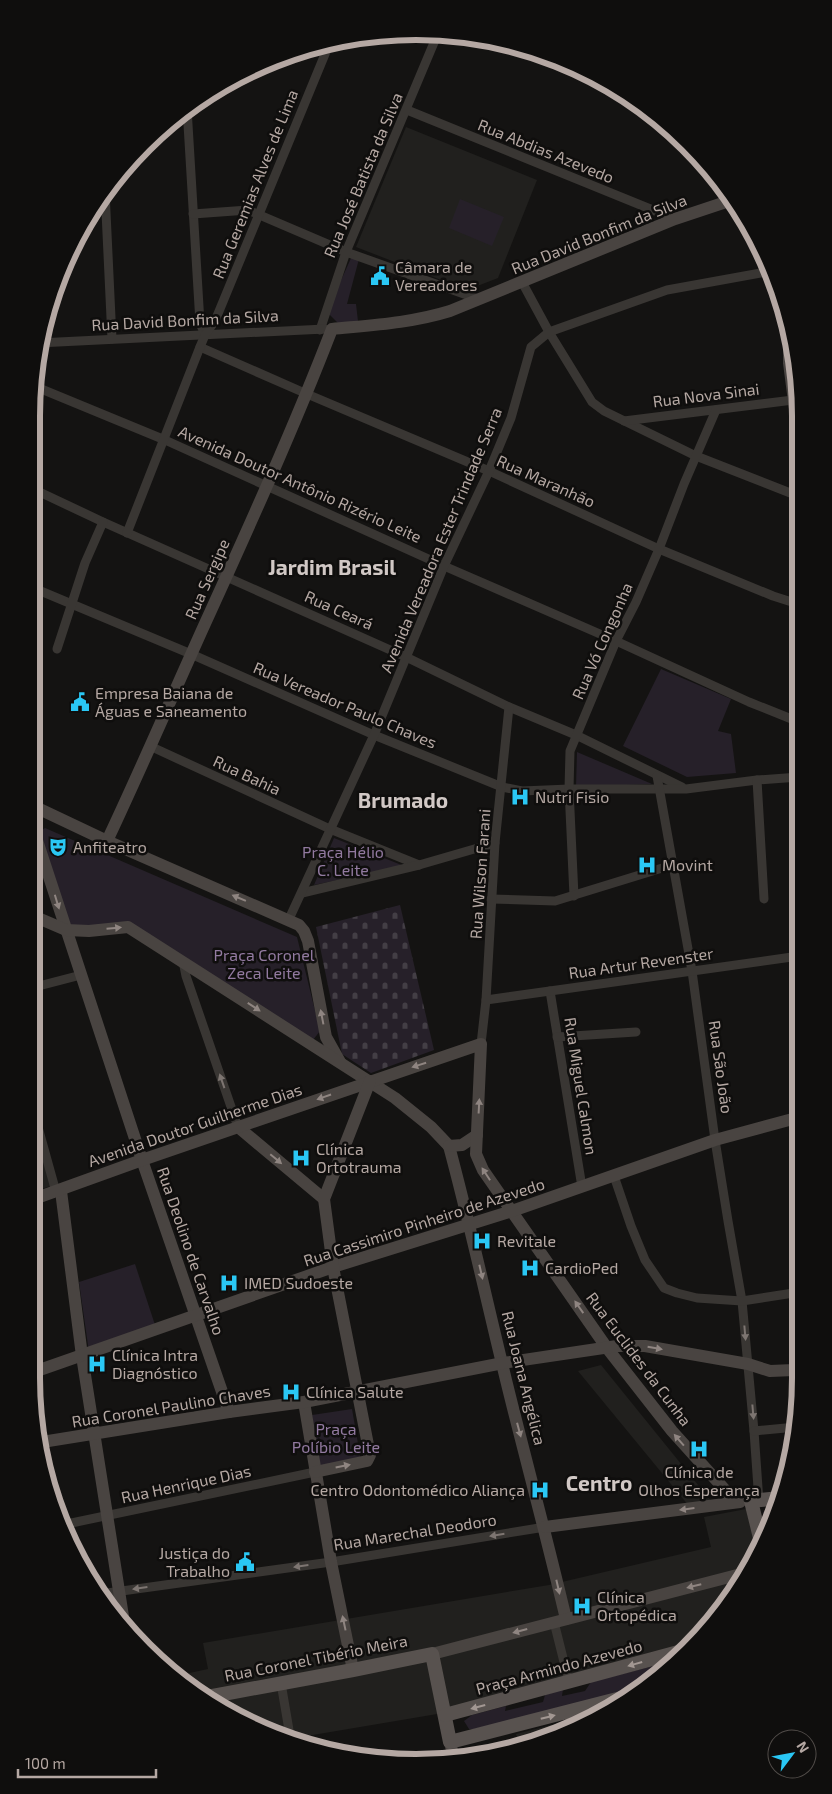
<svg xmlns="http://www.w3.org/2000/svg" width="832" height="1794" viewBox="0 0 832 1794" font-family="'Exo 2',sans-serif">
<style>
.built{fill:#21201e}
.cemetery{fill:url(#cemetery-stones)}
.park{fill:#262029}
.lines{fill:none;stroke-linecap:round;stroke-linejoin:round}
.street{stroke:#393633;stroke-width:9}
.secondary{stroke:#494441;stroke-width:12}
.primary{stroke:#58524f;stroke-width:14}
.oneway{fill:#8f8581}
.oneway2{fill:#7d7571}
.oneway3{fill:#a29792}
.labels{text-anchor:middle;stroke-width:5;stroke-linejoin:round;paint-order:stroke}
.street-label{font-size:16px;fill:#b5a8a3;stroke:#0f0e0d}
.poi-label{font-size:16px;fill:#b5a8a3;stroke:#0f0e0d;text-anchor:start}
.park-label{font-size:16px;fill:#927aa0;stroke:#0f0e0d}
.district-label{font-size:21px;font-weight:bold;fill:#d1c8c5;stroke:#0f0e0d}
.rim{fill:none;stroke:#b5a8a3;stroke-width:6}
</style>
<defs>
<pattern id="cemetery-stones" width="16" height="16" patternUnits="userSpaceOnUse" patternTransform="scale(1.25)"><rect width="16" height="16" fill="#262029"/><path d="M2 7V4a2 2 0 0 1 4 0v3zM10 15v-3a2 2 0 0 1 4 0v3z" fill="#433e45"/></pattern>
</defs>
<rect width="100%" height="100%" fill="#141312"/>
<!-- built -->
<g class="built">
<path d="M406,127L537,180L498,278L467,290L356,247Z"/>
<path d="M31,1116L51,1186L31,1192Z"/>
<path d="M601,1365L711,1501L689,1506L578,1371Z"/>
<path d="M746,1509L756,1549L705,1632L689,1645L449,1712L295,1738L224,1711L180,1675L208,1669L203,1643L549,1585L711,1547L704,1517Z"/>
<path d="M616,1705L608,1711L570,1726L568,1717Z"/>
<path d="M563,1722L564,1728L519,1745L516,1734Z"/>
</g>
<!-- cemetery -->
<path class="cemetery" d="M400,905L434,1050L371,1073L342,1054L316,927Z"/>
<!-- park -->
<g class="park">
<path d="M460,199L504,217L492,246L449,228Z"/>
<path d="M352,256L359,259L347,304H356L358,321L339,324L329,314V307Z"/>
<path d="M661,669L731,699L718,731L731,734L736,773L687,777L623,746Z"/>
<path d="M577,752L652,784L576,787Z"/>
<path d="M45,828L297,937L320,1031L313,1040L129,926L73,932L38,833Z"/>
<path d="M334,838L404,866L314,885Z"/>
<path d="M135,1264L156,1328L89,1352L79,1282Z"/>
<path d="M352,1409L361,1461L320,1467L312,1415Z"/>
<path d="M776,1509L772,1525L768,1531L763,1512Z"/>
<path d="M661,1664L660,1669L634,1691L474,1729H469L464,1721L472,1715L506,1706L505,1711L543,1702L545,1695L563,1689L562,1696L585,1691L591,1682Z"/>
</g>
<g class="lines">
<!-- street -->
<g class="street">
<path d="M425,32L436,37"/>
<path d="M529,50L587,74"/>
<path d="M187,108L200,323L205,335"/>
<path d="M407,110L675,219"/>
<path d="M105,191L112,339"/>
<path d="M193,214L248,210L346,252L478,299"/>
<path d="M522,282L549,332L592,402L604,411L696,456L798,496"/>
<path d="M320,330L346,252L438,33"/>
<path d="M38,343L325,329"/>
<path d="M200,347L307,394L489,471L659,549L773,596L798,604"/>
<path d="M34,386L165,440L444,566L616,641L749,702L799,722"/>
<path d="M624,421L793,400L797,395"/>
<path d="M31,488L103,522L406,657L509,707L576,735L682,787"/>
<path d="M127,533L200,347L205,335L215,321L330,42"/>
<path d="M31,587L191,654L374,735L502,787L522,791L569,789H686L757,780L799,777"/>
<path d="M57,649L85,563L103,522"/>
<path d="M152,747L330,829L419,865"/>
<path d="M657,776L692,971L715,1140L728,1221L742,1301L754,1431L759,1502"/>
<path d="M757,780L764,899"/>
<path d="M302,893L419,865L495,843"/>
<path d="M574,896L569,789L570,751L616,641L636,602L659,549L684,484L716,410"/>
<path d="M491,899L555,901L672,865"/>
<path d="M289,919L374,735L444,566L489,471L511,418L531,347L549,332L667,290L772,271"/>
<path d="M183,961L186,976L238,1127"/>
<path d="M31,988L81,975"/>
<path d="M550,991L582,1187"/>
<path d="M486,1000L799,956"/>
<path d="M557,1037L636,1032"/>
<path d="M481,1044L486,1000L495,843L509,707"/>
<path d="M31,1102L56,1192"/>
<path d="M614,1176L631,1226L645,1260L664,1288L677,1293L697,1298L742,1301L800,1292"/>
<path d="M794,1370L798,1408"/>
<path d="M754,1431L796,1427"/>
<path d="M62,1525L315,1472"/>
<path d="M100,1594L331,1562L545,1527"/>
<path d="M554,1622L569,1682"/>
<path d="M281,1683L290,1736"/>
<path d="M568,1712L571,1725"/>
</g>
<!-- secondary -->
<g class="secondary">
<path d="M789,334V363L798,432"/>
<path d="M31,805L107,841L299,925L304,931L308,941L326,1037L340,1062"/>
<path d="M31,822L142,1160L229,1412"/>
<path d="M107,841C140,771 171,699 203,628C248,529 293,430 332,329C373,325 411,323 450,311L675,219L732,200"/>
<path d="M31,915L66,930L89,931L128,927L395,1098L431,1127L449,1146"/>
<path d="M238,1127L324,1199"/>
<path d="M449,1146C473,1235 492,1326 515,1416C532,1483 550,1551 566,1619"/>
<path d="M449,1146L462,1145L477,1135"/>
<path d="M61,1191L82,1356L125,1629"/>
<path d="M31,1200L142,1160L481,1044L476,1154L483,1170L607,1348L672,1431L736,1502"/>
<path d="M31,1373L333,1267L512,1211L715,1140L800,1117"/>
<path d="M304,1402L331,1562L353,1670"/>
<path d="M42,1442L229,1412L304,1402L503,1363L617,1346H645L748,1364L770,1371L794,1370L801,1367"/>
<path d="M315,1472L367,1461L370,1455L333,1267L324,1199L370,1081"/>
<path d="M545,1527L740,1502"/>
<path d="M432,1654L741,1574"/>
<path d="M450,1742L454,1759"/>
</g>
<!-- primary -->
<g class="primary">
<path d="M761,1542L751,1501L780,1498"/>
<path d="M207,1697L353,1670L432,1654L450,1742L625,1697"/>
<path d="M445,1715L682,1651"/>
</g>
</g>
<!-- one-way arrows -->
<defs><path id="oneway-solid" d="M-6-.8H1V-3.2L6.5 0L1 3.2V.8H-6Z" transform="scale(1.25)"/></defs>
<g class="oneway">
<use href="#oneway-solid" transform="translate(239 898) rotate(-157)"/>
<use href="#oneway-solid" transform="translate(57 902) rotate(73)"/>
<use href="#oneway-solid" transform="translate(114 928) rotate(-5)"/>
<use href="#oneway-solid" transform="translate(254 1007) rotate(33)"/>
<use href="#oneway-solid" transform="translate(322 1017) rotate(-101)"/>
<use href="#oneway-solid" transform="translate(419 1065) rotate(162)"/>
<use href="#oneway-solid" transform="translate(324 1097) rotate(161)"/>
<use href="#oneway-solid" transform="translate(479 1106) rotate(-87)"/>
<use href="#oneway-solid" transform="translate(276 1159) rotate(40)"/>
<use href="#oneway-solid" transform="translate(486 1174) rotate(-123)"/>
<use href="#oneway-solid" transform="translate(481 1272) rotate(77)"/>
<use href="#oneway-solid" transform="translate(579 1307) rotate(-125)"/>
<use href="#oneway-solid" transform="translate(655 1348) rotate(10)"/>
<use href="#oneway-solid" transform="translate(519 1430) rotate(75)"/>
<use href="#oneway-solid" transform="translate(679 1440) rotate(-131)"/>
<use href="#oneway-solid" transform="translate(343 1466) rotate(-11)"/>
<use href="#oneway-solid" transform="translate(687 1509) rotate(173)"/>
<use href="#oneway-solid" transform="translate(694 1586) rotate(166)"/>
<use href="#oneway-solid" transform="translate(558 1587) rotate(77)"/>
<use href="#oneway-solid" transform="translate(344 1623) rotate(-102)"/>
<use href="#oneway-solid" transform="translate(520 1631) rotate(165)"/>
</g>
<g class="oneway2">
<use href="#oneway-solid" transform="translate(222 1081) rotate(-109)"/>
<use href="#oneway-solid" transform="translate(745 1333) rotate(85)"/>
<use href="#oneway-solid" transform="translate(753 1412) rotate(85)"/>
<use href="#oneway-solid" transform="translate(497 1535) rotate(171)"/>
<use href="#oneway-solid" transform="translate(301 1566) rotate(172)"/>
<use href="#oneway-solid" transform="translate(140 1588) rotate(172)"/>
</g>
<g class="oneway3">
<use href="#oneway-solid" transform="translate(635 1664) rotate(164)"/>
<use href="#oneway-solid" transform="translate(478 1707) rotate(165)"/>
<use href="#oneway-solid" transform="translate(548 1717) rotate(-14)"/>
</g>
<!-- icons -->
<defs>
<g id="civic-bare" transform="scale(1.5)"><path d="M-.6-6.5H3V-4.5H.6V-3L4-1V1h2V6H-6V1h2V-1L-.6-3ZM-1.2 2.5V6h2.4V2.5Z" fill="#2ac7f4" stroke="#0f0e0d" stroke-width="2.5" paint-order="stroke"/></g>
<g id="hospital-bare" transform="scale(1.5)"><path d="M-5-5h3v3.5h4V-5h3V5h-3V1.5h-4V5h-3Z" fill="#2ac7f4" stroke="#0f0e0d" stroke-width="2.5" paint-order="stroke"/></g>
<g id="theatre-bare" transform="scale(1.5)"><path d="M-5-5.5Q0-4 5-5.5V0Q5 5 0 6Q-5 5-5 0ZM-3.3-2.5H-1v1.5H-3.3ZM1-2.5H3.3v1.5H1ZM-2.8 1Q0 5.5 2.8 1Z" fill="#2ac7f4" stroke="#0f0e0d" stroke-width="2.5" paint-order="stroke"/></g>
</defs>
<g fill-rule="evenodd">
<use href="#civic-bare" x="380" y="276"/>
<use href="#civic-bare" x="80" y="702"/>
<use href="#hospital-bare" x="520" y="797"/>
<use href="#theatre-bare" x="58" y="847"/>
<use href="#hospital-bare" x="647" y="865"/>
<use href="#hospital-bare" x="301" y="1158"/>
<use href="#hospital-bare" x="482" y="1241"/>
<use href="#hospital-bare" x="530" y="1268"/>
<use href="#hospital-bare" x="229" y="1283"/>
<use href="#hospital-bare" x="97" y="1364"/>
<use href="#hospital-bare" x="291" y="1392"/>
<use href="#hospital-bare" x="699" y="1449"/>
<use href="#hospital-bare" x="540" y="1490"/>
<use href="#civic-bare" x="245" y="1562"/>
<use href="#hospital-bare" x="582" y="1606"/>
</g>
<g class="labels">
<!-- street labels -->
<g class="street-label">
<text transform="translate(546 151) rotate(22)" y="6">Rua Abdias Azevedo</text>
<text transform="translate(363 175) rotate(-67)" y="6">Rua José Batista da Silva</text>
<text transform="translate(255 184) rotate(-68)" y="6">Rua Geremias Alves de Lima</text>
<text transform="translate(599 234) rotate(-22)" y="6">Rua David Bonfim da Silva</text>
<text transform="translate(185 320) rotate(-3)" y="6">Rua David Bonfim da Silva</text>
<text transform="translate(706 395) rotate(-7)" y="6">Rua Nova Sinai</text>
<text transform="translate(546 481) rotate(24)" y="6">Rua Maranhão</text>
<text transform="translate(300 484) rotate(24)" y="6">Avenida Doutor Antônio Rizério Leite</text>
<text transform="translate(441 540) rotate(-67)" y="6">Avenida Vereadora Ester Trindade Serra</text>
<text transform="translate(207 579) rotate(-66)" y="6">Rua Sergipe</text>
<text transform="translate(339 610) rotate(24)" y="6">Rua Ceará</text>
<text transform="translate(602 641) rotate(-66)" y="6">Rua Vó Congonha</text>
<text transform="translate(345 705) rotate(23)" y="6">Rua Vereador Paulo Chaves</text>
<text transform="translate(247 775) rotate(25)" y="6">Rua Bahia</text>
<text transform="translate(480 874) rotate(-86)" y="6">Rua Wilson Farani</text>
<text transform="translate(641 963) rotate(-8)" y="6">Rua Artur Revenster</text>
<text transform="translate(721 1067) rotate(82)" y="6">Rua São João</text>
<text transform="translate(581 1086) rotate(81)" y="6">Rua Miguel Calmon</text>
<text transform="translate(195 1125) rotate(-19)" y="6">Avenida Doutor Guilherme Dias</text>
<text transform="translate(424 1222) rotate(-18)" y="6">Rua Cassimiro Pinheiro de Azevedo</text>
<text transform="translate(191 1251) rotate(71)" y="6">Rua Deolino de Carvalho</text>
<text transform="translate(639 1359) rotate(53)" y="6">Rua Euclides da Cunha</text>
<text transform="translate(524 1378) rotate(76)" y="6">Rua Joana Angélica</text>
<text transform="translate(171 1406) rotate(-9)" y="6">Rua Coronel Paulino Chaves</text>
<text transform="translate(186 1484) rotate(-12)" y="6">Rua Henrique Dias</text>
<text transform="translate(415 1532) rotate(-9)" y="6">Rua Marechal Deodoro</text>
<text transform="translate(316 1658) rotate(-11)" y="6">Rua Coronel Tibério Meira</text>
<text transform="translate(559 1667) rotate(-15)" y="6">Praça Armindo Azevedo</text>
</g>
<!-- poi labels -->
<g class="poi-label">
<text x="395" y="273">Câmara de<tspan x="395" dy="18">Vereadores</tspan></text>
<text x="95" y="699">Empresa Baiana de<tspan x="95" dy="18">Águas e Saneamento</tspan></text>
<text x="535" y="803">Nutri Fisio</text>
<text x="73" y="853">Anfiteatro</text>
<text x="662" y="871">Movint</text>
<text x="316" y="1155">Clínica<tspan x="316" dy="18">Ortotrauma</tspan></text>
<text x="497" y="1247">Revitale</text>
<text x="545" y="1274">CardioPed</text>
<text x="244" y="1289">IMED Sudoeste</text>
<text x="112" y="1361">Clínica Intra<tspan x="112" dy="18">Diagnóstico</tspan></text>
<text x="306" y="1398">Clínica Salute</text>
<text x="699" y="1478" text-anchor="middle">Clínica de<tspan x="699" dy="18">Olhos Esperança</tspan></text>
<text x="525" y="1496" text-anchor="end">Centro Odontomédico Aliança</text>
<text x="230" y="1559" text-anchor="end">Justiça do<tspan x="230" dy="18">Trabalho</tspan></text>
<text x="597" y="1603">Clínica<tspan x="597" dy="18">Ortopédica</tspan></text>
</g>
<!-- park labels -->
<g class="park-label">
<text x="343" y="858">Praça Hélio<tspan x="343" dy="18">C. Leite</tspan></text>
<text x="264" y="961">Praça Coronel<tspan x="264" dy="18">Zeca Leite</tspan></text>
<text x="336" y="1435">Praça<tspan x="336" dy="18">Políbio Leite</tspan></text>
</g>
<!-- district labels -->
<g class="district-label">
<text x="332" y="575">Jardim Brasil</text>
<text x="403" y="808">Brumado</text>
<text x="599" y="1491">Centro</text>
</g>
</g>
<!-- crop -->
<path d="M0 0H832V1794H0ZM416 40H416A376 376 0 0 1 792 416V1378A376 376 0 0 1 416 1754H416A376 376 0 0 1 40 1378V416A376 376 0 0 1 416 40Z" fill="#0f0e0d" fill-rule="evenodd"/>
<path class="rim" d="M416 40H416A376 376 0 0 1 792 416V1378A376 376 0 0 1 416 1754H416A376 376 0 0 1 40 1378V416A376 376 0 0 1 416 40Z"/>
<!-- north arrow -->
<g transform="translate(792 1754) rotate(58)"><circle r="24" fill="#0f0e0d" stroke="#514c49"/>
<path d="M0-4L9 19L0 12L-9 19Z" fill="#2ac7f4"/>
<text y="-8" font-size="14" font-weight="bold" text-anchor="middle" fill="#b5a8a3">N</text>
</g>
<!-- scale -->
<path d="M18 1769v8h138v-8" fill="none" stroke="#b5a8a3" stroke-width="2.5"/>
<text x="25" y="1769" font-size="15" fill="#b5a8a3" stroke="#0f0e0d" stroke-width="4" paint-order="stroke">100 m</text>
</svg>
